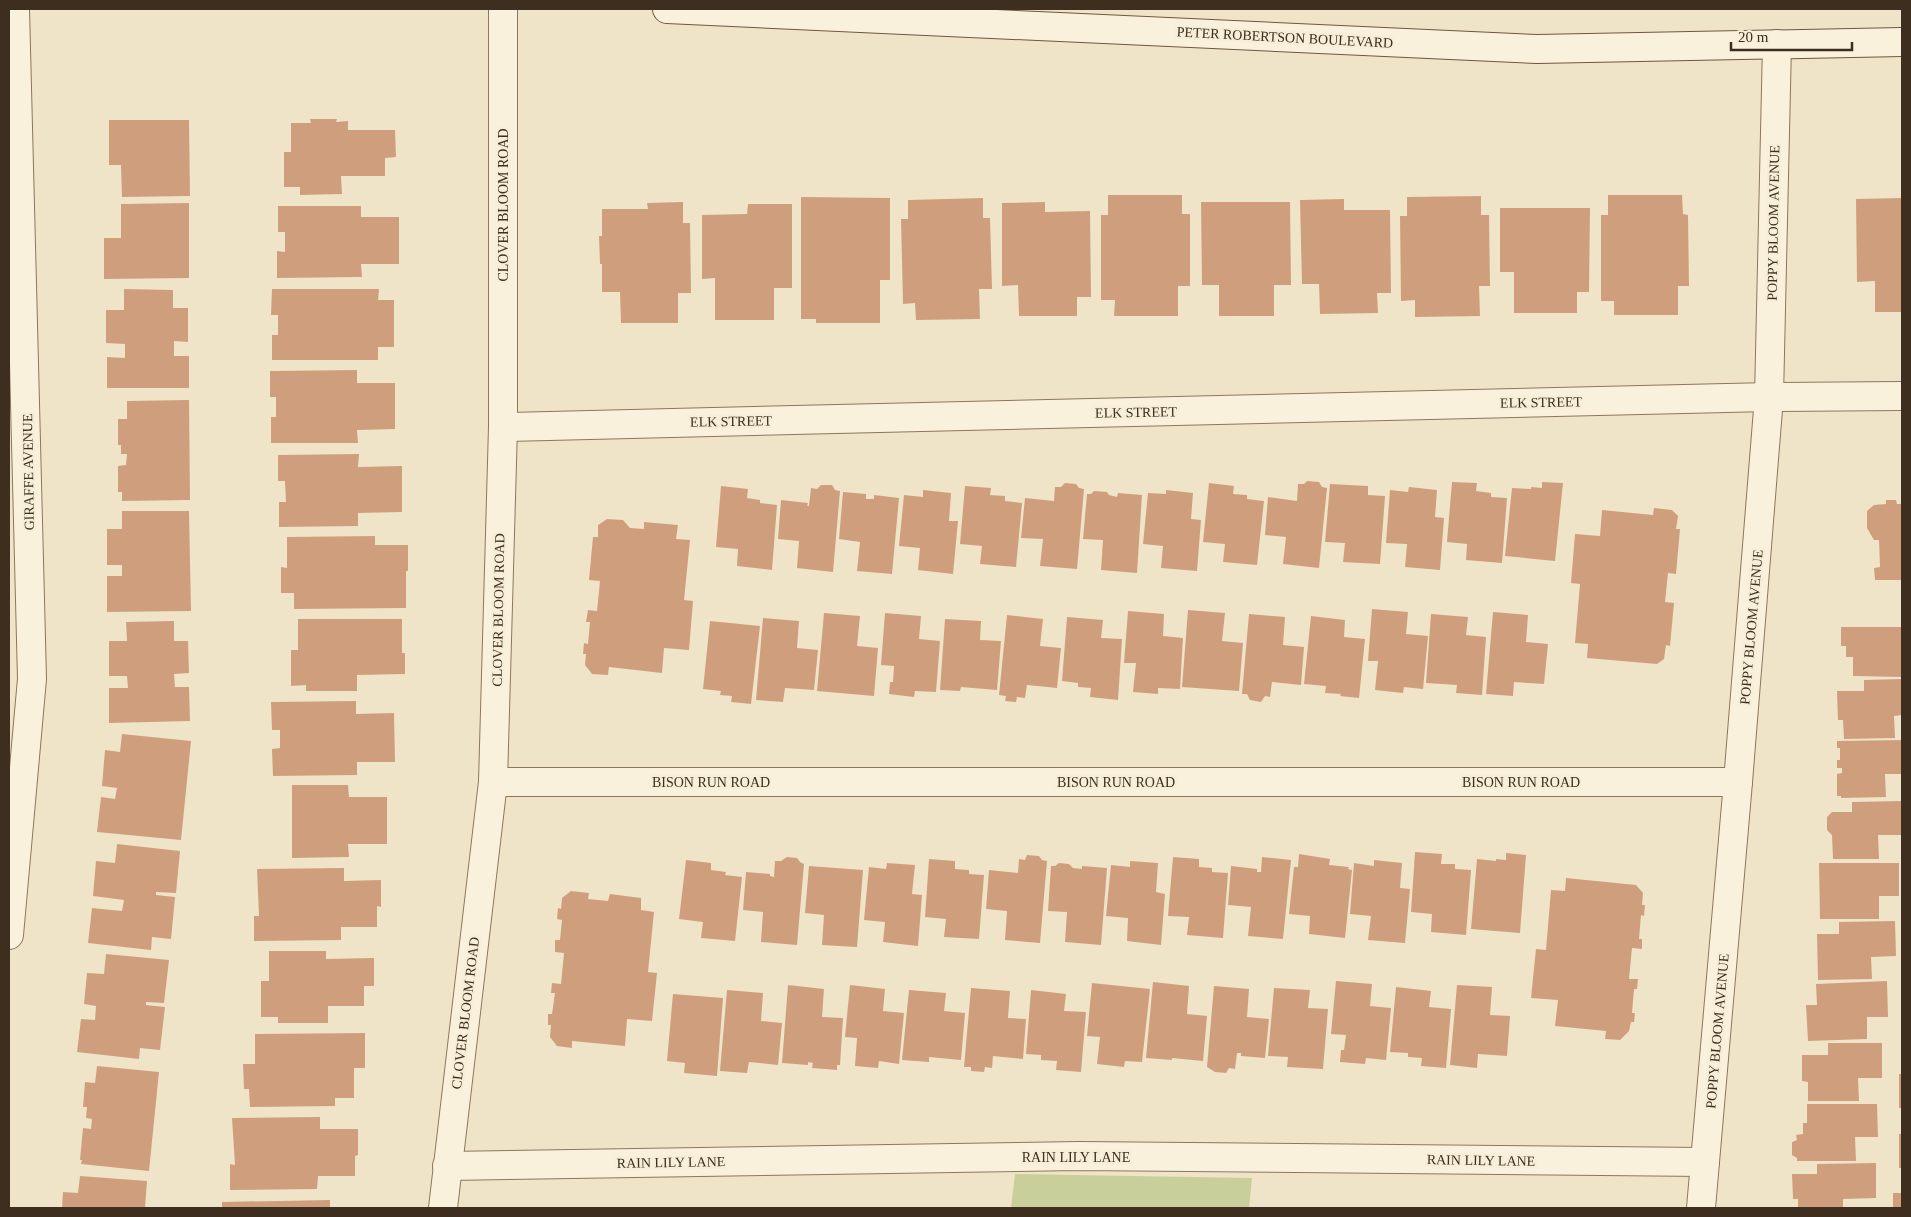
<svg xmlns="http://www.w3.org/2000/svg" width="1911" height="1217" viewBox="0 0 1911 1217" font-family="Georgia,serif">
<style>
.green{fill:#c9cf9b}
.building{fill:#cf9f7d}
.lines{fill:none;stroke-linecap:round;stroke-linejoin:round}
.street-casing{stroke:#8d765c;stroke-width:30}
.secondary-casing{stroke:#6f573f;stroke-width:30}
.street{stroke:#faf1dc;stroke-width:28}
.secondary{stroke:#faf1dc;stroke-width:28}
.labels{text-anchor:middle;stroke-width:5;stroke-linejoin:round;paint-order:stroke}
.street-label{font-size:14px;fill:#3d2e20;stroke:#f7eed8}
</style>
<rect width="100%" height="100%" fill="#f0e4c8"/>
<!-- green -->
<path class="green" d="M1015,1174L1252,1178L1249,1208H1011Z"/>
<!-- building -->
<g class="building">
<path d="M310,119H337L336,122L348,121V130H395L396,157L385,158V176H341L342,194L300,195V187H284V152H291V123H311Z"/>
<path d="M109,120H189L190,196L122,197L121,165H109Z"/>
<path d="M1108,195H1182V214H1190V286H1178V316H1114L1115,300H1101V215H1108Z"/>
<path d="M1608,195H1682L1683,214L1688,215L1689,286H1678V315H1614V301H1601V215H1608Z"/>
<path d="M1481,196V215H1489L1490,286H1479L1480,316L1415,317V300L1401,301L1400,216H1407V197Z"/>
<path d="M801,197L890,198V280H880V323H816V319H801Z"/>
<path d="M983,198V218H990L992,289H979L980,319L916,320L915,303L903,304L901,219H908V200Z"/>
<path d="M1902,198V312H1875V281L1857,282L1856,199Z"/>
<path d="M1344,199V210H1390L1391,293H1377L1378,313L1320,314L1319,284H1302L1300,200Z"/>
<path d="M683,202V223H690L691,293H678V323H621L620,292H602V264H600L599,236H602V209H648L647,203Z"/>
<path d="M1045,202V212L1090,211L1091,297H1077V316H1019L1018,285L1002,286V203Z"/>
<path d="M1201,202H1290L1291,285H1274V316H1219V285H1202Z"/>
<path d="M189,203V278L104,279V238H121V204Z"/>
<path d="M748,204H792V288H774V320H715V278L702,279V215L747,214Z"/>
<path d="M278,206H361V217H399V264H361L362,277L277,278V251L285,252V232H278Z"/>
<path d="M1500,208H1590L1589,292H1577V313H1514V272H1500Z"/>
<path d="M124,289L173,290V308H188V342L174,341V356H189V388H107V357L125,358V344L106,343V310H124Z"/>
<path d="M272,289H379L378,300H394V347H378V360H272V335H278V315H271Z"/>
<path d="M357,370V383H395V429L357,430L358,443H271V417H276V397H270V371Z"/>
<path d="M189,400L190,500L122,501V492H118V466L126,465L127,454H121V445H118V419H127V401Z"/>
<path d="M359,454L358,467L402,466V512L358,513V526L279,527V502H286L285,481H278V455Z"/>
<path d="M1307,481L1319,482L1322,487L1327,488L1319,568L1283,564L1286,537L1265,535L1268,497L1297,501L1298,484H1304Z"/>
<path d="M1452,482L1477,483L1476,491L1491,493V497L1507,498L1502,563L1466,560L1467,544L1447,542Z"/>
<path d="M1542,482L1563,483L1555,561L1505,556L1512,488L1531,489V487L1542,488Z"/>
<path d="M1065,483L1076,484L1079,488L1084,489L1077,569L1040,566L1043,539L1021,538L1025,498L1054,501L1055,487H1061Z"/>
<path d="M1209,483L1234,486L1233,494L1247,495V499L1264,501L1257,565L1223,562L1225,544L1203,542Z"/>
<path d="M1330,484L1368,486V495L1385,496L1380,564L1343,562L1345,543L1325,542Z"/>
<path d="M821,485H832L835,490L840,491L833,572L797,568L799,541L778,539L781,500L808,503L807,506H809L811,488L817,489Z"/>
<path d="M721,486L748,489L747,498L760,500V503L777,505L772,570L737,566L738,549L716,547Z"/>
<path d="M965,486L991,488L990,495L1005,496V501L1022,503L1016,567L980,564L982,546L960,544Z"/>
<path d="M1409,487L1437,490L1435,517L1444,518L1440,570L1405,567L1407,544L1386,543L1390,490L1408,492Z"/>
<path d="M923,490L951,493L949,521H958L953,574L918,570L920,548L899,546L904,495L923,497Z"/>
<path d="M1166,490L1193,493L1191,519L1201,520L1197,571L1161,568L1163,546L1143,544L1148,493L1166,494Z"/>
<path d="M1094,491L1107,492L1109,495L1117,497L1118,493L1142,495L1137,573L1101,570L1103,540L1083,539L1087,494H1091Z"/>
<path d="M843,492L866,494V499H874V495L899,498L892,574L857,571L860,542L839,539Z"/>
<path d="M1886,500H1896L1897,504H1902V580H1875L1874,568L1880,567L1879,540H1874L1867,528V511L1874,505L1886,504Z"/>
<path d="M1654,508L1672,510L1678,516L1676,529H1680L1676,574L1668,573L1665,602L1674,603L1670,646L1666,645L1664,659L1657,664L1587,658L1588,644L1575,643L1580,584L1571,583L1575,534L1600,536L1602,510L1653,515Z"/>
<path d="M122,511H189L191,611L107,612V576H122V565H107V529H122Z"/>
<path d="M607,519L623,520L630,528L644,529V522L678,525L676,539L690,540L684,600L693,601L689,650L664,648L662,673L609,667L608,675L592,674L585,665L586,654H583L584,643L588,644L590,622H586L588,610L597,611L600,581L589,580L593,537H598V525Z"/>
<path d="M375,536V545H408V571H406V608L294,609V593H281V567L287,568V537Z"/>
<path d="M1372,609L1408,612L1406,634L1428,636L1423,689L1404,687L1403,693L1375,690L1378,661H1368Z"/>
<path d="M1188,610L1225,613L1222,641L1243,643L1239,691L1182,687Z"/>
<path d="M1128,611L1164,614L1163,636L1183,638L1180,689L1158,688V694L1133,692L1136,663H1124Z"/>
<path d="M1493,612L1528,615L1526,642L1548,644L1544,684L1514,682L1513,696L1486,694Z"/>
<path d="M824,613L860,616L857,646L878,648L874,696L817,691Z"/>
<path d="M885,613L921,616L919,639L940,641L936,692L915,691L914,697L889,694L890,682H893L894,666L881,665Z"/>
<path d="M1249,614L1285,617L1283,645L1304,647L1301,685L1272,682L1270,697L1265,696L1261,702L1250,700L1247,694H1242Z"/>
<path d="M1431,614L1468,617L1466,635L1486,637L1482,695L1456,693L1457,685L1426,683Z"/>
<path d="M1007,615L1043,619L1040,646L1061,648L1057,688L1027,685L1025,698L1017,697L1016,702L1005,701L1006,696L999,695Z"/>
<path d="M1311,616L1345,620L1344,637L1365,639L1359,698L1340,696L1341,694L1325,693L1326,686L1304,684Z"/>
<path d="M1067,617L1103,620L1101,638L1122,639L1118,700L1090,697L1091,688L1078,687V683L1062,681Z"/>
<path d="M763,618L799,621L797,648L818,650L814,690L785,688L783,702L756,700Z"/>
<path d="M298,619H402V653H405V674L357,675V691H306V685L291,686V650H298Z"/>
<path d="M945,619L981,621L980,640L1001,641L997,690L961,687L960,691L940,690Z"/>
<path d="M174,621V641H188L189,673L174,674L175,687H189L190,721L109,723V688H128L127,676H109V641H127L126,622Z"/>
<path d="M710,621L760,626L751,704L731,702L732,696L720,695L721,691L703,689Z"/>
<path d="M1841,627H1902V677L1853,676V657H1846V646H1841Z"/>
<path d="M1902,679V715L1894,716L1895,738L1844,739L1843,720H1838L1837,691H1864V680Z"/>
<path d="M356,701V714L394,713L395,762H357V775L273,776L272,749L280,748V730H272L271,702Z"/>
<path d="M122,734L191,741L181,840L97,832L101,797L115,799L117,788L102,786L105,750L120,752Z"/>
<path d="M1902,740V774H1885L1886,797L1841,798V796H1837V774L1842,773V768H1837V760H1840V748H1837V741Z"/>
<path d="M292,785H348L349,797H387V844H348L349,857L292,858Z"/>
<path d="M1902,801V835H1878L1879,859H1833L1832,835L1827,830V817L1832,812H1852V802Z"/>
<path d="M117,844L180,851L176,893L156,892V895L175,897L171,939L152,937L151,950L88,943L92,908L122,911L124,900L93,896L96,861L115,863Z"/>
<path d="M1415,852L1442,854L1441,864H1455V869L1471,870L1466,935L1431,932L1432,914L1411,912Z"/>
<path d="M1506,853L1526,855L1520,933L1471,929L1477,859L1496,861V859L1506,860Z"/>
<path d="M1299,854L1330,859L1329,865L1349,867L1348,869L1352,870L1345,938L1309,934L1310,916L1289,914L1294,867H1298Z"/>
<path d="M1027,855L1039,856L1042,860L1047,861L1040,943L1005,940L1007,911L986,909L989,870L1018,873L1019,859L1025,860Z"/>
<path d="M787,857L797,858L800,862L804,864L797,945L761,942L763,912L743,910L746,872L770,874V876L774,877L775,861H781Z"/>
<path d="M1173,857L1199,859V867L1212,868V872L1228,873L1223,938L1187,935L1189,917L1168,916Z"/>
<path d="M1262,857L1291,860L1283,939L1248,936L1251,907L1228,905L1231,866L1257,869V872H1261Z"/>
<path d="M929,859L955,861V869L969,870V874L984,875L979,939L944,937L946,919L925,917Z"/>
<path d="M686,860L711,863V870L726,872L725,875L742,877L735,941L701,938L703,922L679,919Z"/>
<path d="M1374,860L1402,863L1400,888L1410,889L1405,943L1368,940L1371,916L1350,914L1354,863L1374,866Z"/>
<path d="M1130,861L1158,863L1156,892L1165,894L1161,945L1127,941L1128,918L1106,916L1111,865L1130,867Z"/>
<path d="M887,863L915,865L912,894L922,895L918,946L883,942L885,922L864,920L869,867L886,869Z"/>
<path d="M1059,863L1069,864L1073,868L1082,869V866L1107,868L1101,945L1065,942L1067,912L1048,911L1051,866H1055Z"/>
<path d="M1819,863H1899V896H1879V919H1820Z"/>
<path d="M809,866L863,870L857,947L822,945L824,915L805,913Z"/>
<path d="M344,868V881L381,880V907L377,906V927H341V940L254,941V916H259L257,869Z"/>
<path d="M1566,878L1636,885L1643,893L1642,905H1645L1644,916L1641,915L1639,939H1642V949L1632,948L1629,979H1638L1637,989H1634L1632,1013H1635L1634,1022H1631L1629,1031L1620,1040L1605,1039L1606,1031L1555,1026L1558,1000L1531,998L1536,949L1546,950L1551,890L1565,891Z"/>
<path d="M571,891L589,893L588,899L608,901L610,894L641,898V910L654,912L648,972L657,973L652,1021L627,1019L625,1046L572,1041V1048L557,1046L550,1037L551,1025H548V1014H552L555,993H551L552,983L561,984L564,953L555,952V940H560L562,920L557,919L558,908L561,909L562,898Z"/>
<path d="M1895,921L1896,956L1871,957L1872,979L1818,980L1817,934H1839V922Z"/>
<path d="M269,951H326V959L374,958V986H364V1006H328V1023H278V1017H261V981H269Z"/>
<path d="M106,954L169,960L164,1003L146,1002V1005L165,1007L160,1050L140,1048L139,1059L77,1052L81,1019L95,1020L96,1006L84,1004L87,973L104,974Z"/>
<path d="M1336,981L1372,984L1370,1006L1391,1008L1386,1060L1366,1058L1365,1064L1340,1062L1341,1050H1344L1346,1035L1331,1034Z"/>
<path d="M1887,981L1888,1017H1867V1039L1808,1041L1806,1005H1817L1816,984Z"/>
<path d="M1153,982L1189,986L1187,1014L1207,1016L1203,1061L1172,1058V1060L1146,1058Z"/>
<path d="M1092,983L1150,989L1142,1062L1125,1061L1124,1067L1097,1064L1100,1037L1087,1036Z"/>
<path d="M788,985L824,989L822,1017L843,1018L840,1065H837V1070L812,1068L813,1063L808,1062V1065L782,1063Z"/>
<path d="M850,985L885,989L883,1011L904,1013L899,1064L879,1061L878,1068L855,1066L857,1038L845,1037Z"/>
<path d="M1457,985L1492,987L1490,1015L1510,1016L1507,1056L1478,1054L1477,1068L1450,1065Z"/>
<path d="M1214,986L1249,989L1247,1017L1269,1019L1265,1058L1241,1056V1053H1237L1235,1069L1229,1068L1226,1073L1215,1072L1207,1067Z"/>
<path d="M1396,987L1431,991L1429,1007L1451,1009L1446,1068L1421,1066L1422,1058L1408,1057V1053L1390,1052Z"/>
<path d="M971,988L1010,991L1008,1018L1026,1019L1023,1059L993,1056L992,1068L985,1067L984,1072L971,1071V1067H964Z"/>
<path d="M1274,988L1310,990L1308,1008L1328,1009L1323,1069L1287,1067L1288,1057L1268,1056Z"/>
<path d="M727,990L763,993L761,1021L782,1023L778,1065L749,1062L747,1073L720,1071Z"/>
<path d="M909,990L946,993L944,1011L965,1013L961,1060L929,1057V1062L902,1060Z"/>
<path d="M1031,990L1066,994L1064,1011L1086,1012L1081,1072L1056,1070L1057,1061L1041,1060V1055L1026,1054Z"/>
<path d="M673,994L723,998L717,1076L684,1073L685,1063L667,1061Z"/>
<path d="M365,1033V1068H354V1098H335V1106L250,1107L249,1089H244L243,1064H255V1034Z"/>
<path d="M1828,1043H1882V1078H1858L1859,1101H1808V1082L1802,1081V1055H1828Z"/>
<path d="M97,1066L159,1072L149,1171L81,1164L82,1160H80L83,1128L91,1129L92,1119L86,1118L87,1107H83L85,1082L95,1083Z"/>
<rect x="1899" y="1074" width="3" height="34"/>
<path d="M1807,1104H1877L1878,1137H1855L1856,1161H1797V1158L1792,1155V1142L1797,1140L1796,1135L1803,1134V1123H1807Z"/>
<path d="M320,1117V1129H358V1155L355,1156V1176H318L317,1189L230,1190V1164L235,1165L232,1118Z"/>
<rect x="1899" y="1134" width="3" height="34"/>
<path d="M1876,1163V1198L1843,1199V1208H1798V1199H1793L1792,1174H1817V1164Z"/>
<path d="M80,1176L147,1181L145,1208H62L63,1192L78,1193Z"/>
<rect x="1893" y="1193" width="9" height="15"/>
<path d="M330,1200V1208H222V1202Z"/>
</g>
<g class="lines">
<!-- street casing -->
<g class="street-casing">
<g id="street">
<path d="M503,427L1769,397L1902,396"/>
<path d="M493,782H1738"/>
<path d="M9,935L32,679L15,9"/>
<path d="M447,1166L1079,1156L1705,1162"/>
<path d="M443,1208L493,782L503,427V9"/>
<path d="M1701,1208L1738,782L1769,397L1777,44"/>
</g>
</g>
<!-- secondary casing -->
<g class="secondary-casing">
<path id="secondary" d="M667,9L1537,49L1902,42"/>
</g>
<!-- street -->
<use href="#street" class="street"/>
<!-- secondary -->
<use href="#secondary" class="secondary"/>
</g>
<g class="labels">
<!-- street labels -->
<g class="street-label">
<text transform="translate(1285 37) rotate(3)" y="5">PETER ROBERTSON BOULEVARD</text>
<text transform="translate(503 205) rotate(-90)" y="5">CLOVER BLOOM ROAD</text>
<text transform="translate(1773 223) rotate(-89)" y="5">POPPY BLOOM AVENUE</text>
<text transform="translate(1541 402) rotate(-1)" y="5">ELK STREET</text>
<text transform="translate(1136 412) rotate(-1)" y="5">ELK STREET</text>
<text transform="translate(731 421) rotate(-1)" y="5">ELK STREET</text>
<text transform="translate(28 472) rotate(-91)" y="5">GIRAFFE AVENUE</text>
<text transform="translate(498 610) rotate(-89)" y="5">CLOVER BLOOM ROAD</text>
<text transform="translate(1751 627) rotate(-85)" y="5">POPPY BLOOM AVENUE</text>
<text x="711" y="787">BISON RUN ROAD</text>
<text x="1116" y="787">BISON RUN ROAD</text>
<text x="1521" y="787">BISON RUN ROAD</text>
<text transform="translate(465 1013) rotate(-83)" y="5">CLOVER BLOOM ROAD</text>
<text transform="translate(1717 1031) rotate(-85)" y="5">POPPY BLOOM AVENUE</text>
<text x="1076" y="1162">RAIN LILY LANE</text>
<text transform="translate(1481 1160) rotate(1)" y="5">RAIN LILY LANE</text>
<text transform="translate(671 1162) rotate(-1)" y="5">RAIN LILY LANE</text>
</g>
</g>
<!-- border -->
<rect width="1911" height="1217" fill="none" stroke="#3d2e20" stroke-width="20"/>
<!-- scale -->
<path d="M1731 42v8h121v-8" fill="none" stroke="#3d2e20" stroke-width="2.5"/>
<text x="1738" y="42" font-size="15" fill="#3d2e20" stroke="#f7eed8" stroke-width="4" paint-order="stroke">20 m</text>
</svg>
